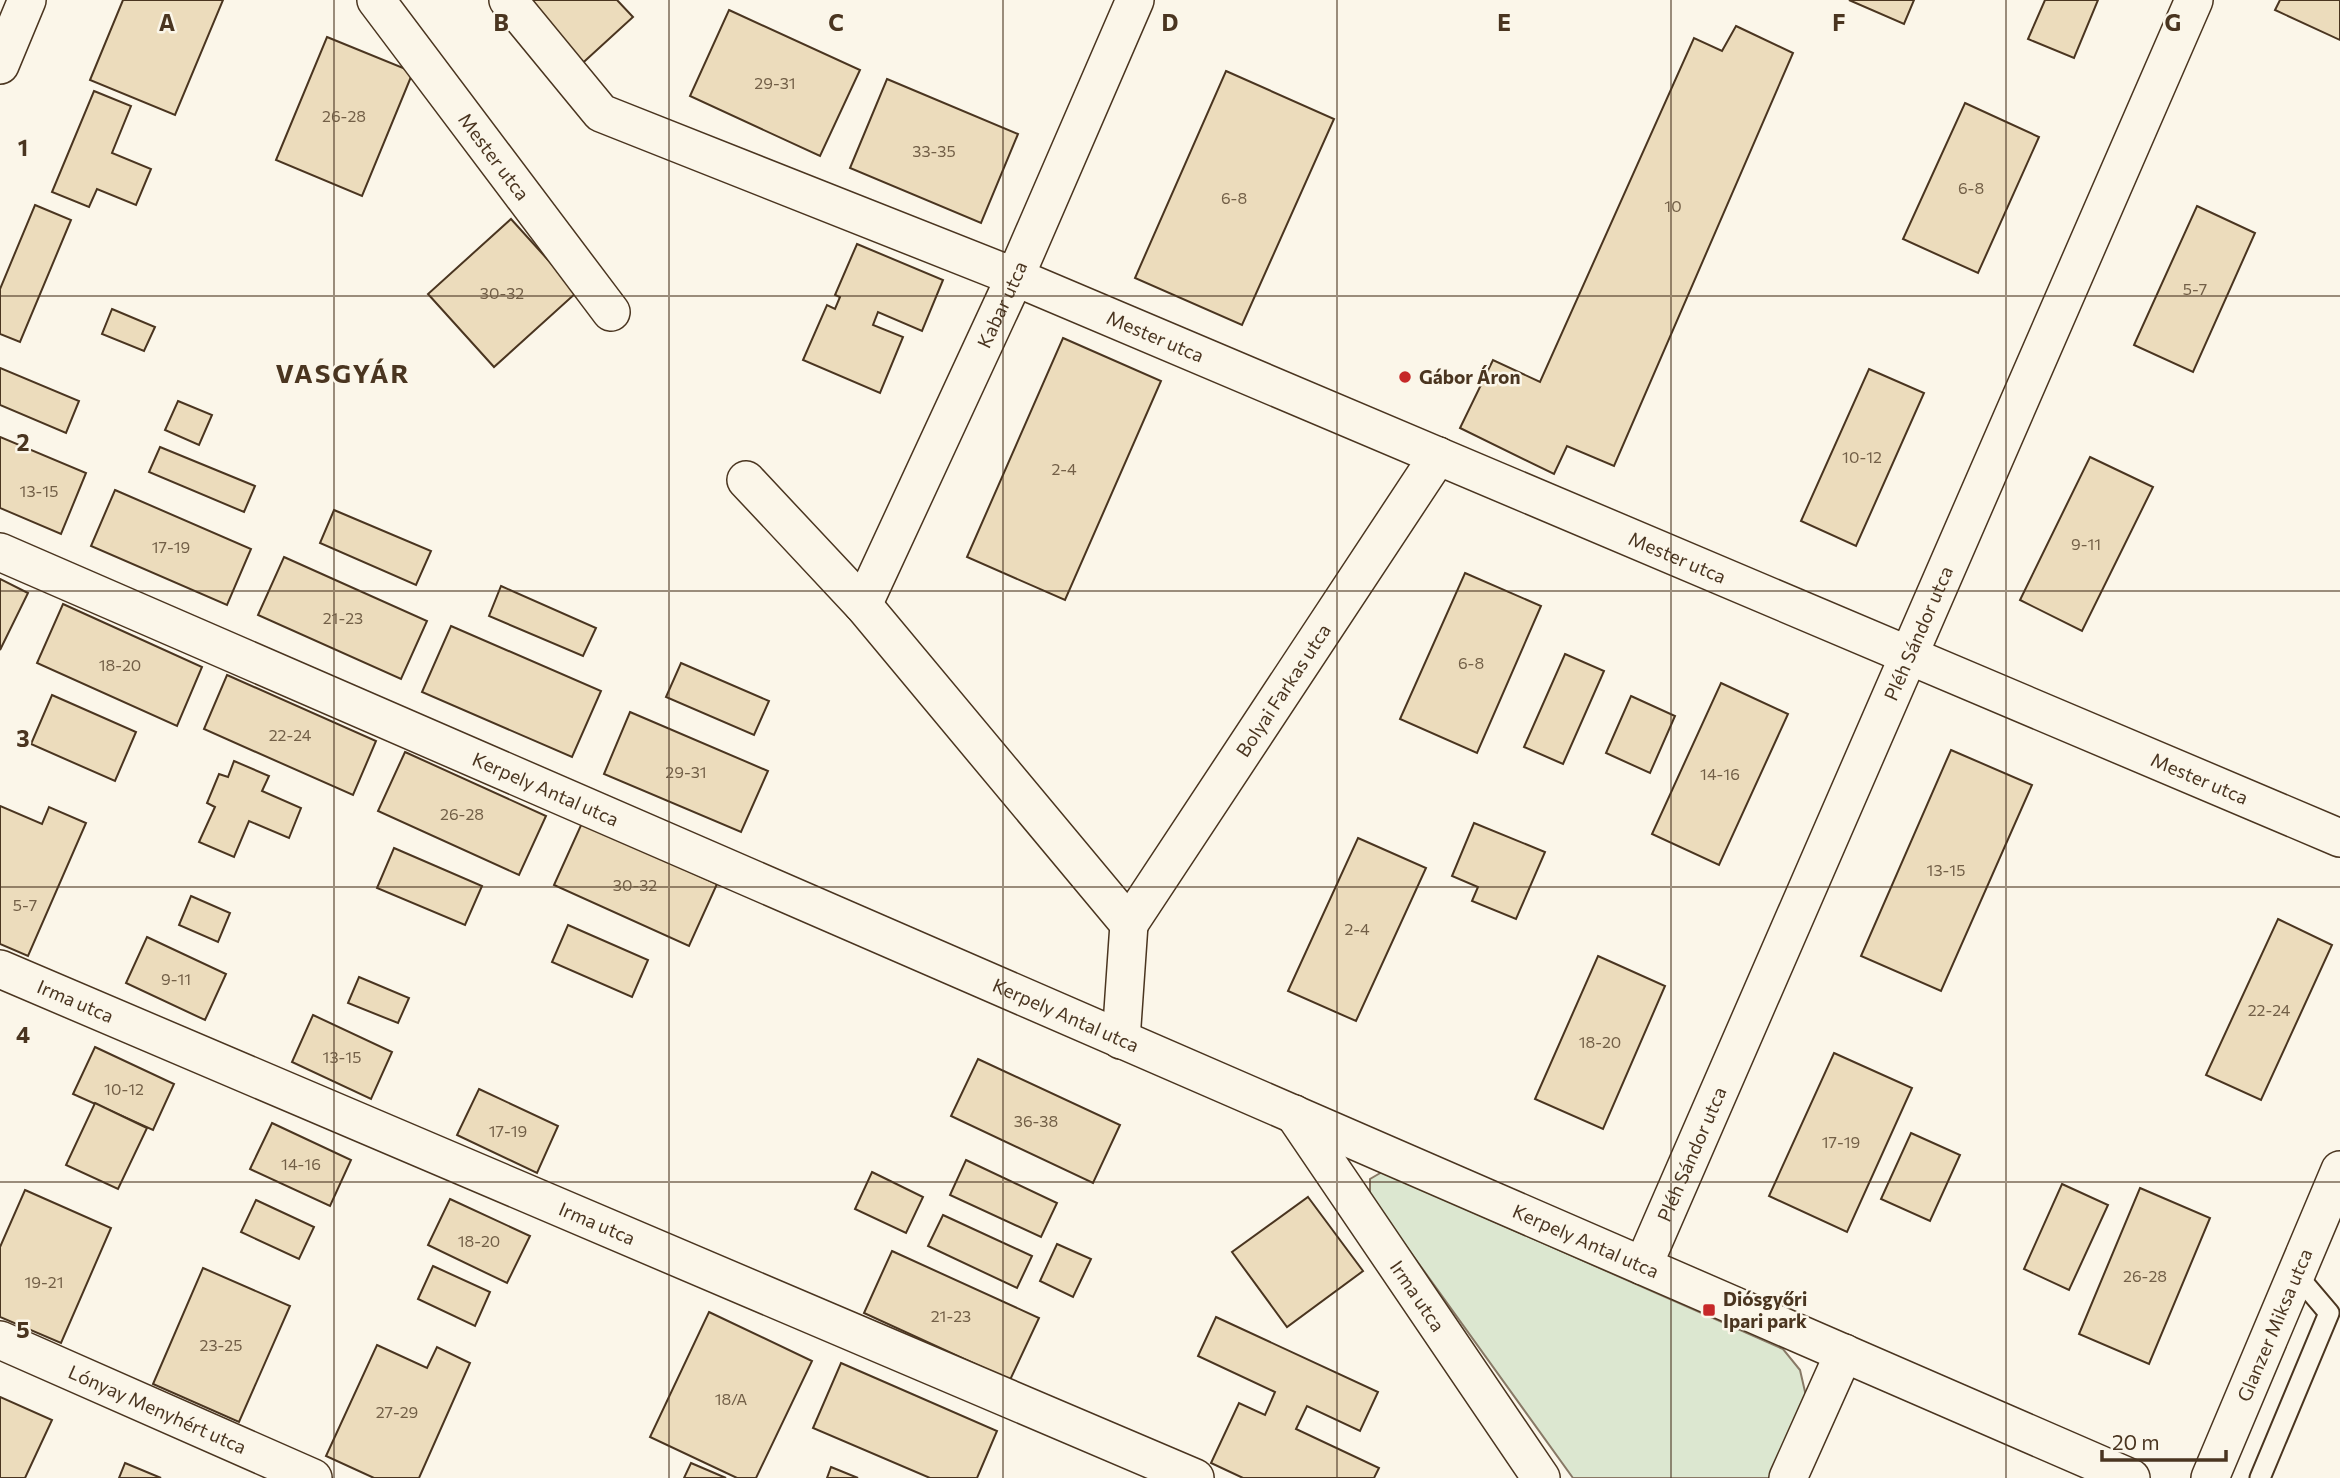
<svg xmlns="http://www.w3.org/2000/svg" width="2340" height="1478" viewBox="0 0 2340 1478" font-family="Commissioner,sans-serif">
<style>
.green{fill:#dce7d0;stroke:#887966;stroke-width:2}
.building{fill:#ecdcbc;stroke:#4a3520;stroke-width:2}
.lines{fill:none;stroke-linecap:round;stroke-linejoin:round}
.lane-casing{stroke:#4a3520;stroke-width:23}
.street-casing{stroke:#4a3520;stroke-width:40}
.lane{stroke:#fbf6e9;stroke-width:19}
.street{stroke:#fbf6e9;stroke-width:37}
.grid{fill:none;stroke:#4a3520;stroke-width:2;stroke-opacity:0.55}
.poi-dot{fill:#c62828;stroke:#fbf6e9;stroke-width:2.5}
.labels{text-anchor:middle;stroke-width:5;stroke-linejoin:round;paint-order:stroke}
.number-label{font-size:16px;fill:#725f47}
.street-label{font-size:19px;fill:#4a3520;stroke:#fbf6e9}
.poi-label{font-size:19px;font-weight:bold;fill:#4a3520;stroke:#fbf6e9;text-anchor:start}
.district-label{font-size:26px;font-weight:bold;letter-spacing:2px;fill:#4a3520;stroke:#fbf6e9}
.grid-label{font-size:23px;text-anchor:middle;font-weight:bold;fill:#4a3520;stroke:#fbf6e9;stroke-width:5;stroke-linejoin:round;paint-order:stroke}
</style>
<rect width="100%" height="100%" fill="#fbf6e9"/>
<!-- green -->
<path class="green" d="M1382,1172L1783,1349L1800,1370L1806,1396L1771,1478H1573L1370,1196V1179Z"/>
<!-- building -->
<g class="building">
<path d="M123,0H223L175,115L90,80Z"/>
<path d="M519,0H617L633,17L575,70Z"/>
<path d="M1849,0H1914L1904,24Z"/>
<path d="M2045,0H2098L2074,58L2028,39Z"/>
<path d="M2280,0H2340V40L2275,10Z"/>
<path d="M729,10L860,70L820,156L690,96Z"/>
<path d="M1736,26L1793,53L1614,466L1567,446L1554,474L1460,428L1493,360L1540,382L1694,38L1722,51Z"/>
<path d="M327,37L413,72L362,196L276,160Z"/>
<path d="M1226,71L1334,119L1242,325L1135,278Z"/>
<path d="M887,79L1018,134L981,223L850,168Z"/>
<path d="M94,91L131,106L112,153L151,169L136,205L97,189L89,207L52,192Z"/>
<path d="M1965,103L2039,137L1978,273L1903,239Z"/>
<path d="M35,205L71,220L20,342L0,334V289Z"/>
<path d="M2197,206L2255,233L2193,372L2134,345Z"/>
<path d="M511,219L577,292L494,367L428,294Z"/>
<path d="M857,244L943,280L922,331L878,312L873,325L903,337L880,393L803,360L827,305L835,309L840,297L835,295Z"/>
<path d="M112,309L155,327L144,351L102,334Z"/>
<path d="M1063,338L1161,381L1065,600L967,557Z"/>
<path d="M0,368L79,401L66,433L0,405Z"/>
<path d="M1869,369L1924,393L1856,546L1801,521Z"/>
<path d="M178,401L212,415L199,445L165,430Z"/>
<path d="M0,437L86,473L61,534L0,508Z"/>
<path d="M160,447L255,486L244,512L149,472Z"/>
<path d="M2090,457L2153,487L2082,631L2020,600Z"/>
<path d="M115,490L251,549L227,605L91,546Z"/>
<path d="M334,510L431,551L416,585L320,543Z"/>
<path d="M284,557L427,621L401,679L258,615Z"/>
<path d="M1465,573L1541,606L1477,753L1400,719Z"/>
<path d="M0,579L28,593L0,650Z"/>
<path d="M501,586L596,628L583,656L489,616Z"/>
<path d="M63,604L202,667L177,726L37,663Z"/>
<path d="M451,626L601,691L572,757L422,692Z"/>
<path d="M1565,654L1604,671L1563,764L1524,747Z"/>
<path d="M681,663L769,701L754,735L666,697Z"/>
<path d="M227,675L376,741L353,795L204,729Z"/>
<path d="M1721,683L1788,714L1719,865L1652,834Z"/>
<path d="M52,695L136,732L115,781L31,744Z"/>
<path d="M1631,696L1675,716L1650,773L1606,753Z"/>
<path d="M630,712L768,771L741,832L604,774Z"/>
<path d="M1951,750L2032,785L1941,991L1861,956Z"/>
<path d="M405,752L546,816L519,875L378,811Z"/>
<path d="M234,761L269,776L262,791L301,808L289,838L249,821L234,857L199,842L215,807L207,803L219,774L228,777Z"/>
<path d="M0,806L42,824L49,807L86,823L28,956L0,944Z"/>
<path d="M582,823L717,884L689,946L554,885Z"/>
<path d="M1474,823L1545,852L1516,919L1472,901L1478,887L1452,876Z"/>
<path d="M1358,838L1426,868L1356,1021L1288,991Z"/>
<path d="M394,848L482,886L465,925L377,888Z"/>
<path d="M191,896L230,913L218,942L179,925Z"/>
<path d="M2278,919L2332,945L2261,1100L2206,1075Z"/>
<path d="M568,925L648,960L632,997L552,962Z"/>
<path d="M147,937L226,974L205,1020L126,983Z"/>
<path d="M1598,956L1665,986L1603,1129L1535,1099Z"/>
<path d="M359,977L409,998L398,1023L348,1003Z"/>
<path d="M313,1015L392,1052L371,1099L292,1062Z"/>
<path d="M95,1047L174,1084L153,1130L73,1094Z"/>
<path d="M1834,1053L1912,1088L1847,1232L1769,1196Z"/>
<path d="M978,1059L1120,1125L1093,1183L951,1116Z"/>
<path d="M479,1089L558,1126L537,1173L457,1135Z"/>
<path d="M95,1103L147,1128L118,1189L66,1165Z"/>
<path d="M272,1123L351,1160L330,1206L250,1169Z"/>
<path d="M1911,1133L1960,1155L1930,1221L1881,1199Z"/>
<path d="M966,1160L1057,1203L1041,1237L950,1195Z"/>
<path d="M872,1172L923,1197L906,1233L855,1209Z"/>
<path d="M2062,1184L2108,1205L2069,1290L2024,1269Z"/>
<path d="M2140,1188L2210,1218L2149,1364L2079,1334Z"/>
<path d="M25,1190L111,1228L61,1343L0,1317V1247Z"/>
<path d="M1308,1197L1363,1271L1287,1327L1232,1252Z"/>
<path d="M450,1199L530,1236L507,1283L428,1245Z"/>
<path d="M256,1200L314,1227L299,1259L241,1232Z"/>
<path d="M943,1215L1032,1256L1017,1288L928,1246Z"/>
<path d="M1057,1244L1091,1259L1073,1297L1040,1281Z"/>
<path d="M892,1251L1039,1318L1010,1380L864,1313Z"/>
<path d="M433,1266L490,1292L475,1326L418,1299Z"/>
<path d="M203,1268L290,1306L239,1422L153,1384Z"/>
<path d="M709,1312L812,1361L756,1478H737L650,1437Z"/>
<path d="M1216,1317L1378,1392L1360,1431L1307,1406L1296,1429L1379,1468L1374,1478H1243L1211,1463L1239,1403L1265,1415L1275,1392L1198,1356Z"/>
<path d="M377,1345L427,1368L437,1347L470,1363L419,1478H374L326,1456Z"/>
<path d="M841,1363L997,1431L977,1478H930L813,1428Z"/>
<path d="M0,1397L52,1420L25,1478H0Z"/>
<path d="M125,1463L161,1478H119Z"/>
<path d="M691,1463L726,1478H684Z"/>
<path d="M831,1467L858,1478H827Z"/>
</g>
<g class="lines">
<!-- lane casing -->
<g class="lane-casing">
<path id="lane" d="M2260,1478L2329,1313L2296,1274"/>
</g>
<!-- street casing -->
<g class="street-casing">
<g id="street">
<path id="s1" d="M376,0L611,312"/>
<path id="s2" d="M508,0L601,113L1015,277L2340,838"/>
<path d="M0,65L27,0"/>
<path d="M746,480L863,605L1129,924L1121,1040"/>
<path id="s3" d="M0,552L2131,1478"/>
<path id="s4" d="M863,605L1015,277L1135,0"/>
<path id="s5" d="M1129,924L1438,456"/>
<path id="s6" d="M0,969L1195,1478"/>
<path id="s7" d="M1294,1114L1541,1478"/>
<path id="s8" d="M1643,1266L2194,0"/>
<path id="s9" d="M0,1340L313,1478"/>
<path d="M1788,1478L1844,1353"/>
<path id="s10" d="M2210,1478L2340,1170"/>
</g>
</g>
<!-- lane -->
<use href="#lane" class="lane"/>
<!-- street -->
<use href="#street" class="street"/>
</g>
<!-- grid -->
<path class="grid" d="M334,0V1478M669,0V1478M1003,0V1478M1337,0V1478M1671,0V1478M2006,0V1478M0,296H2340M0,591H2340M0,887H2340M0,1182H2340"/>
<!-- markers -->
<g class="poi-dot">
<circle cx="1405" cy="377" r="7"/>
<rect x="1702" y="1303" width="14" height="14" rx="3.5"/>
</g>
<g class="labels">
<!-- number labels -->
<g class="number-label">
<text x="775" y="89">29-31</text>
<text x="344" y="122">26-28</text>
<text x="934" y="157">33-35</text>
<text x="1971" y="194">6-8</text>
<text x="1234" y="204">6-8</text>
<text x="1673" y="212">10</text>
<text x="2195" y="295">5-7</text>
<text x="502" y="299">30-32</text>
<text x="1862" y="463">10-12</text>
<text x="1064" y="475">2-4</text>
<text x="39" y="497">13-15</text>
<text x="2086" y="550">9-11</text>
<text x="171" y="553">17-19</text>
<text x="343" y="624">21-23</text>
<text x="1471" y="669">6-8</text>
<text x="120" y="671">18-20</text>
<text x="290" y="741">22-24</text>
<text x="686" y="778">29-31</text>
<text x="1720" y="780">14-16</text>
<text x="462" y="820">26-28</text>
<text x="1946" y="876">13-15</text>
<text x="635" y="891">30-32</text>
<text x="25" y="911">5-7</text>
<text x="1357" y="935">2-4</text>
<text x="176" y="985">9-11</text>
<text x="2269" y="1016">22-24</text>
<text x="1600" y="1048">18-20</text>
<text x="342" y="1063">13-15</text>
<text x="124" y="1095">10-12</text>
<text x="1036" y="1127">36-38</text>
<text x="508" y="1137">17-19</text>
<text x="1841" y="1148">17-19</text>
<text x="301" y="1170">14-16</text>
<text x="479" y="1247">18-20</text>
<text x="2145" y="1282">26-28</text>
<text x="44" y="1288">19-21</text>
<text x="951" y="1322">21-23</text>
<text x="221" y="1351">23-25</text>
<text x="731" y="1405">18/A</text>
<text x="397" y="1418">27-29</text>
</g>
<!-- street labels -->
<g class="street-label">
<text dy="7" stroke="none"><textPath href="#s1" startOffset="196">Mester utca</textPath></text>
<text dy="7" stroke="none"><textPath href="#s4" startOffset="331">Kabar utca</textPath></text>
<text dy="7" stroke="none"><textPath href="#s2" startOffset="744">Mester utca</textPath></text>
<text dy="7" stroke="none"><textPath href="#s2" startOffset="1311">Mester utca</textPath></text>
<text dy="7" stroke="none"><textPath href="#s8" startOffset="690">Pléh Sándor utca</textPath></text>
<text dy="7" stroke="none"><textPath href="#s5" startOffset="280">Bolyai Farkas utca</textPath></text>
<text dy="7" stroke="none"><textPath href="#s2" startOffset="1878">Mester utca</textPath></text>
<text dy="7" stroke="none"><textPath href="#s3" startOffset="595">Kerpely Antal utca</textPath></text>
<text dy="7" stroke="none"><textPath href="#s6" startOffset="82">Irma utca</textPath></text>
<text dy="7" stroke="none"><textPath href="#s3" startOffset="1162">Kerpely Antal utca</textPath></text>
<text dy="7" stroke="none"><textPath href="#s8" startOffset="122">Pléh Sándor utca</textPath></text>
<text dy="7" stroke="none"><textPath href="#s6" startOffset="649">Irma utca</textPath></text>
<text dy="7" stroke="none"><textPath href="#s3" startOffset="1729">Kerpely Antal utca</textPath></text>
<text dy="7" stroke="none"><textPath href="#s7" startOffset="220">Irma utca</textPath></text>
<text dy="7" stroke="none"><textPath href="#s10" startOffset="166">Glanzer Miksa utca</textPath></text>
<text dy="7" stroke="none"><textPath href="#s9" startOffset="172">Lónyay Menyhért utca</textPath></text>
</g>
<!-- poi labels -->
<g class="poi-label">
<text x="1419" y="384">Gábor Áron</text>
<text x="1723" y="1306">Diósgyőri<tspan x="1723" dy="22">Ipari park</tspan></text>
</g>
<!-- district labels -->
<g class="district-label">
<text x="343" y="383">VASGYÁR</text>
</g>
</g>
<g class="grid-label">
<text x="167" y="31">A</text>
<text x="501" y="31">B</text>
<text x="836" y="31">C</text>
<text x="1170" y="31">D</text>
<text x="1504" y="31">E</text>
<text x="1839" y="31">F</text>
<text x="2173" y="31">G</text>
<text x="23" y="156">1</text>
<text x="23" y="451">2</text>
<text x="23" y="747">3</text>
<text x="23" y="1043">4</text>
<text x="23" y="1338">5</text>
</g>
<!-- scale -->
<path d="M2102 1450v10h124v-10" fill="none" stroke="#4a3520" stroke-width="3.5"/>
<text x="2112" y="1450" font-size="21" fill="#4a3520" stroke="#fbf6e9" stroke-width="5" paint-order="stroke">20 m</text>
</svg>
